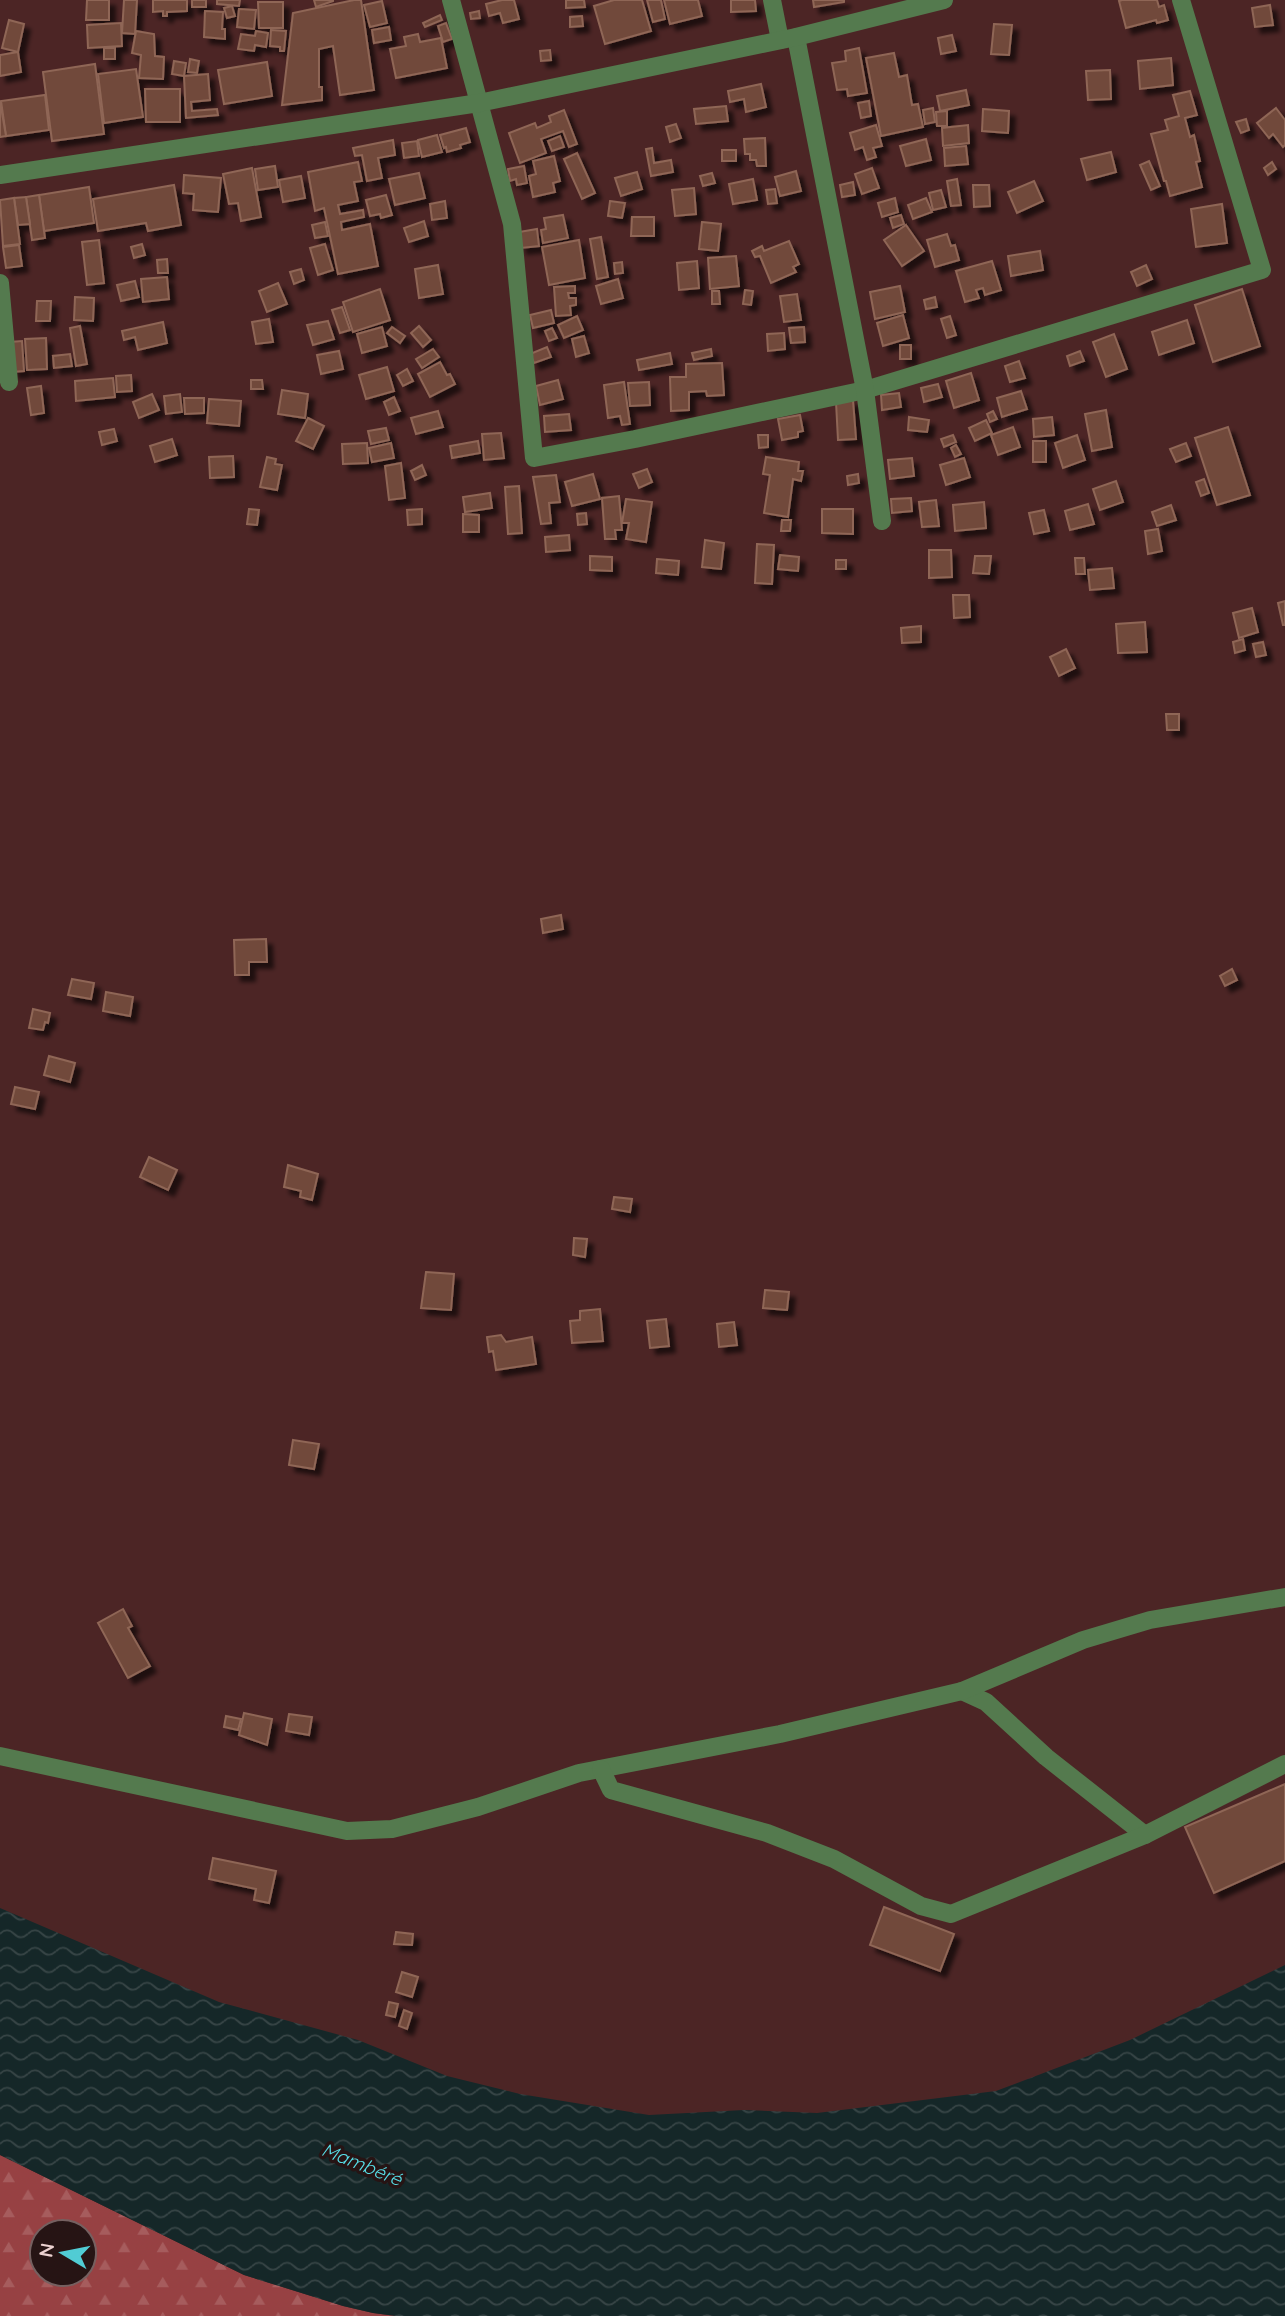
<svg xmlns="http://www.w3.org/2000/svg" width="1285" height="2316" viewBox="0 0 1285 2316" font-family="Quicksand,sans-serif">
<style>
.forest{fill:url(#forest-firs);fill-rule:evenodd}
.water{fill:url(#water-waves)}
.building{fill:#714a3b;stroke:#8f6656;stroke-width:2;filter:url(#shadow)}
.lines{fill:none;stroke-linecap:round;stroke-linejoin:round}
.minor{stroke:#547a4e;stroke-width:18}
.labels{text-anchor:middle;stroke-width:7;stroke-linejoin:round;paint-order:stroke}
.water-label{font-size:19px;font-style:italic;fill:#57dfe8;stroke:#261414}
</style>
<defs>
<pattern id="forest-firs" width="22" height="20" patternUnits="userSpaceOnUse" patternTransform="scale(1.75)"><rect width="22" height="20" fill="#974143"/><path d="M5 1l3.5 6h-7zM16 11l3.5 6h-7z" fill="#a65c5d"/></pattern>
<pattern id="water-waves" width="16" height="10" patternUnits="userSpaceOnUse" patternTransform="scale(1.75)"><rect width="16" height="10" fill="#152728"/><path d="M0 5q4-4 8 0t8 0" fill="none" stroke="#374546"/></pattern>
<filter id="shadow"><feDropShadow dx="6" dy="6" stdDeviation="2" flood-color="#0009"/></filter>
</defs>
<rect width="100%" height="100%" fill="#4c2525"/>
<!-- forest -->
<path class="forest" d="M0,2155L244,2275L343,2306L373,2313L396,2316H0ZM42,2232H84V2274H42Z"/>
<!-- water -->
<path class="water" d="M0,1908L219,2002L358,2040L447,2076L520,2094L649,2115L744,2110L817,2113L996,2091L1130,2040L1285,1965V2316H396L373,2313L343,2306L244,2275L0,2155Z"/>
<!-- building -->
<g class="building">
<path d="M87,0H109V20H86Z"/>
<path d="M124,0H137L135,34L122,33Z"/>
<path d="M153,0H187V11L167,12V16H163V11L153,12Z"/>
<rect x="192" y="0" width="14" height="7"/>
<path d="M217,0H240L239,6L217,4Z"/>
<path d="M314,0H333V1L316,7Z"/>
<path d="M354,0H361L374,90L340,95L333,46L319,49V87H322V100L282,105L293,13Z"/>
<path d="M502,0H514L519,19L503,23L500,13L489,16L486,4Z"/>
<path d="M566,0H584L585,7L566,8Z"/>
<path d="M614,0H642L651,31L605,44L594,6Z"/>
<path d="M647,0H661L665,19L653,22Z"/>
<path d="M664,0H698L702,16L670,24Z"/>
<path d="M731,0H755L756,11L731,12Z"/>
<path d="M813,0H844V2L814,7Z"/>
<path d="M1122,0H1157L1159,7L1164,5L1168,20L1157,23L1156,20L1126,28L1119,1Z"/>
<path d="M382,1L387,23L370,27L364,5Z"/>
<path d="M258,2H283V28H259Z"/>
<path d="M1270,5L1273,25L1255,27L1252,8Z"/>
<path d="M232,6L235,16L227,18L224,8Z"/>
<path d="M239,9L256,10L254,29L237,27Z"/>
<path d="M205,11L223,12L222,29H225V39L204,37Z"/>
<path d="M479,11L480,18L471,19L470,13Z"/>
<path d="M440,15L442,20L425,27L423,23Z"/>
<path d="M582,16L583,26L570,27V17Z"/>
<path d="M9,20L24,24L18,52L2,48Z"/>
<path d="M121,23L122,46L88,48L87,25Z"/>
<path d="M446,23L452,39L443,42L438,26Z"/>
<path d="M994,24L1012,25L1009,55L991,54Z"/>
<path d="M389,27L391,40L374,43L372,30Z"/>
<path d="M271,30L286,31L284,51H280V47L270,46Z"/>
<path d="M136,31L154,34L155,56L164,57L163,79L139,78L141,55L132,53Z"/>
<path d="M256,31L268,33L266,47L255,45L254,51L238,49L241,34L255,36Z"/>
<path d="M418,34L420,42L441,38L447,68L396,78L390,49L406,46L404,37Z"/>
<path d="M952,35L956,51L941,54L938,38Z"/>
<rect x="104" y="48" width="11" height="11"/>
<path d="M859,48L867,93L848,96L847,89L837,90L832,63L846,61L845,51Z"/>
<path d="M550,50L551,60L541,61L540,51Z"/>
<path d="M18,52L21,72L0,76V55Z"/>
<path d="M894,53L899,77L907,75L912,105L918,104L923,127L881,136L866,58Z"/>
<path d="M1171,58L1173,85L1140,89L1138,61Z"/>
<path d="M190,59L199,61L197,73L188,72Z"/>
<path d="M174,61L186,63L184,76L172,74Z"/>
<path d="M267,62L272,96L224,104L218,70Z"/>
<path d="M95,64L104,134L52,141L43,72Z"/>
<path d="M136,69L143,117L104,123L98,74Z"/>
<path d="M1110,70L1111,99L1088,100L1086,71Z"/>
<path d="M208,74L210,100L191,102L192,111L217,109L218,115L186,118L184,76Z"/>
<path d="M761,84L766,107L746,112L744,99L730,102L728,91Z"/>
<path d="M145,89H180V122H146Z"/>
<path d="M966,90L969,105L940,111L937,96Z"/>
<path d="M1190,91L1197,115L1185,118L1190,137L1194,135L1200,161L1196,162L1202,187L1170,196L1166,181H1164L1151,134L1168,130L1165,120L1179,116L1173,95Z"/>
<path d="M45,95L49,130L6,136L1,101Z"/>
<path d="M0,101L6,136L0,137Z"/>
<path d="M869,101L871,116L861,118L858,103Z"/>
<path d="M726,106L728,121L696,124L694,109Z"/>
<path d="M933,108L935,122L925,124L923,110Z"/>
<path d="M1276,108L1285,120V145L1283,147L1273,134L1269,138L1257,123Z"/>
<path d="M983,109L1009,111L1008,133L982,131Z"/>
<path d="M564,110L577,144L569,147L563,131L541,139L546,153L520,163L509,133L535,123L537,128L551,122L549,116Z"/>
<path d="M947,111V126H937L936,112Z"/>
<path d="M1246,119L1249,130L1241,133L1236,122Z"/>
<path d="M676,124L681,138L670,142L666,127Z"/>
<path d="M876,125L882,146L873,148L876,157L867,160L863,147L855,150L850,133Z"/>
<path d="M968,125L969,143L943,146L942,128Z"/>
<path d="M466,128L470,142L460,145L461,148L447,152L446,147L444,148L440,135Z"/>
<path d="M437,135L442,152L422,157L418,140Z"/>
<path d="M560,136L564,147L552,151L548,141Z"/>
<path d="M765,138L766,166H757L756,160H750V154H745L744,139Z"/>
<path d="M926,139L931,160L906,166L900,146Z"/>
<path d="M393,140L395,155L378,158L382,178L367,181L362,155L355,156L353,148Z"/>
<path d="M417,141L419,156L404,158L402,143Z"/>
<path d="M966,146L968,164L945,166L944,148Z"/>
<path d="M652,148L654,163L671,160L673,172L651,176L646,149Z"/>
<rect x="722" y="150" width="14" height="11"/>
<path d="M1111,152L1116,172L1087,180L1081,159Z"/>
<path d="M577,153L595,193L582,199L564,159Z"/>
<path d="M554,156L560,181L553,183L555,192L533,197L529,176L536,174L533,161Z"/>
<path d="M1149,161L1160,186L1151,190L1140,165Z"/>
<path d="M358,162L362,181L354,182L358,201L338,205L340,214L363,210L364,217L341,222L342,230L370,224L378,266L338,274L324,208L315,211L308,172Z"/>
<path d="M1272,162L1276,169L1268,175L1264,168Z"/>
<path d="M275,166L278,187L258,190L255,169Z"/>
<path d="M524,166L527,183L517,185L516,179L510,181L508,169Z"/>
<path d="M252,168L261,217L241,221L238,203L229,204L223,174Z"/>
<path d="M872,168L879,188L862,194L855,174Z"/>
<path d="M796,171L801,191L780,196L775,177Z"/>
<path d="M637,172L642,189L621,196L615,178Z"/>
<path d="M419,173L425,198L395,205L389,179Z"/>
<path d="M712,173L715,183L703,186L700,176Z"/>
<path d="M184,175L221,178L218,212L193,210L194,194L183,193Z"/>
<path d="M301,176L305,198L283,202L279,180Z"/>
<path d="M753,179L757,200L733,204L729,184Z"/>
<path d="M957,179L961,205L951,206L947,181Z"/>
<path d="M1034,181L1043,201L1017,213L1008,192Z"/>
<path d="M853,182L855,195L842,197L840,185Z"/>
<path d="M174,185L181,225L148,231L146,223L98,231L93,199Z"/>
<path d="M973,185H989L990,206L974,207Z"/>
<path d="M89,187L94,223L44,231L39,195Z"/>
<path d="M694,188L696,214L675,216L672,190Z"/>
<path d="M775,189L777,203L768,204L766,190Z"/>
<path d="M941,190L946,207L933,210L929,193Z"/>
<path d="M39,195L45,238L32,240L26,197Z"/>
<path d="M386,195L392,215L381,218L380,214L370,216L366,200Z"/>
<path d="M26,197L30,224L18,225L14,198Z"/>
<path d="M14,198L20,244L3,246L0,200Z"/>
<path d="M895,198L898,212L882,217L878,203Z"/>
<path d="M926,198L932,212L913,219L908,205Z"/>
<path d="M445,201L447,218L432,220L430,204Z"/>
<path d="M610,201L625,203L622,218L608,216Z"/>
<path d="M1222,204L1227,243L1196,247L1191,209Z"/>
<path d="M563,215L568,238L543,243L541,230L546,229L544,218Z"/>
<path d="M901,215L904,224L893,228L890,218Z"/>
<path d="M632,217H654V236H631Z"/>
<path d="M424,221L428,236L409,242L404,228Z"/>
<path d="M325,222L328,236L315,238L312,225Z"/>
<path d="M702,222L721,224L718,251L699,249Z"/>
<path d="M906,225L924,251L902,266L884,240Z"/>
<path d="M537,229L539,246L521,248L519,232Z"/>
<path d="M947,234L951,246L955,245L959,260L935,267L927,240Z"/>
<path d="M601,237L608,277L597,279L590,239Z"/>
<path d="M99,240L104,283L87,285L82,242Z"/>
<path d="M579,240L585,278L549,285L542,247Z"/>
<path d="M789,241L799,264L793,267L796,272L771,283L760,256L755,257L752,251L762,246L764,251Z"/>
<path d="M142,244L145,255L134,258L131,247Z"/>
<path d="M325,244L333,270L318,275L310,248Z"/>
<path d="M19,245L22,266L6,268L3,247Z"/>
<path d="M1040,251L1043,270L1011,276L1008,256Z"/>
<path d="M736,256L739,286L710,289L708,258Z"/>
<path d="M167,259L168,273H158L157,260Z"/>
<path d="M697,261L699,288L679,290L677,263Z"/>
<path d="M992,261L1001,290L985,295L983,288L976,290L979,298L965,302L956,271Z"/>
<path d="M622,262L623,273L615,274L614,263Z"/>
<path d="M438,265L443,294L419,298L415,269Z"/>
<path d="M1146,265L1152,279L1137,286L1131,272Z"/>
<path d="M301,269L304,280L294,284L290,272Z"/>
<path d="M167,277L169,299L143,302L141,279Z"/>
<path d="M618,279L623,298L601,304L596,286Z"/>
<path d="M135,281L139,297L121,301L117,285Z"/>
<path d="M278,283L287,304L267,312L259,291Z"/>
<path d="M575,286V293H568L569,298H576V305L570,306L571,315L556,316L554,287Z"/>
<path d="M900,286L905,312L875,319L870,292Z"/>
<path d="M380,289L390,320L353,332L343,302Z"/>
<path d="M1242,289L1260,346L1213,362L1195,305Z"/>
<path d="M745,290L753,291L751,305L743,304Z"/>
<path d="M712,291H719L720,304H712Z"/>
<path d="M797,294L801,320L784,322L780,296Z"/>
<path d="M75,297L94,298L93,321L74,320Z"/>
<path d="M935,297L937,307L926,309L924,300Z"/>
<path d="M37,301H51L50,321H36Z"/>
<path d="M342,307L350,330L340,333L332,310Z"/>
<path d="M551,310L554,323L533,328L530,315Z"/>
<path d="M903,315L909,338L883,346L877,323Z"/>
<path d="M577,316L583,330L564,338L558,325Z"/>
<path d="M950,316L956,335L947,338L941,319Z"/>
<path d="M269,319L273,342L256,344L252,322Z"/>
<path d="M1187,320L1194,343L1159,355L1152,332Z"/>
<path d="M328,321L334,339L313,345L307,325Z"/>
<path d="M163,322L167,343L138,350L135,337L124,340L122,331Z"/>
<path d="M80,326L87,364L76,366L70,328Z"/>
<path d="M419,326L431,340L423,347L411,333Z"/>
<path d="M382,327L387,346L362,353L357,334Z"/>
<path d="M392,327L405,336L400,343L387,333Z"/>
<path d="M804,327L805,342L791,343L789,328Z"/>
<path d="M552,328L557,338L549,341L545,331Z"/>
<path d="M784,333L785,349L768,351L767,334Z"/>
<path d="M1114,334L1127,369L1106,377L1093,342Z"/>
<path d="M584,336L589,353L576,357L572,339Z"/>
<path d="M46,338L47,369L27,370L25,339Z"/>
<path d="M22,341L24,371L13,372L10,342Z"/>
<rect x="900" y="345" width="11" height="14"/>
<path d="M547,347L551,357L534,363L530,354Z"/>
<path d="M433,349L439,357L422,368L416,359Z"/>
<path d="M711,349L712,356L694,360L692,353Z"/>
<path d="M339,351L343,369L321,374L317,355Z"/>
<path d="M1080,351L1084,361L1070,366L1067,356Z"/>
<path d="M670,353L672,364L639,370L637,360Z"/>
<path d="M70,354L72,366L54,368L53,356Z"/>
<path d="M1019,361L1025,378L1010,382L1005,366Z"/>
<path d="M440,362L447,375L450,374L455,384L430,397L418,374Z"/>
<path d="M722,363L724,395L707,396L706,391L689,392V410L671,411L670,377H686V364Z"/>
<path d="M387,367L394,391L366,399L359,375Z"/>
<path d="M407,369L413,381L403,386L397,375Z"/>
<path d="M971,373L979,400L954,408L946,381Z"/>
<path d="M131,375L132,391L117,392L116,376Z"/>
<path d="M113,378L115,397L76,401L75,381Z"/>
<path d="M251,380H262L263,389H251Z"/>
<path d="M558,380L563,399L540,405L536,386Z"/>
<path d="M624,382L630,424L622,425L620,416L608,418L604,385Z"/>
<path d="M649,382L650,405L630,406L628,383Z"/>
<path d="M938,384L942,397L924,402L921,388Z"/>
<path d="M41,386L44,413L31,415L27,388Z"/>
<path d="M282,390L308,394L305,418L278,414Z"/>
<path d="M1021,391L1027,409L1002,417L997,398Z"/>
<path d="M899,393L901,407L882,410L881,395Z"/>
<path d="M152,394L159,410L139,418L133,402Z"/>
<path d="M180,394L182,412L166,414L164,396Z"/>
<path d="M394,397L400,411L389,415L384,402Z"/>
<path d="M184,398H204V413L185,414Z"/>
<path d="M209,399L241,401L239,426L207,423Z"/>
<path d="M853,400L856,439L838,440L836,402Z"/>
<path d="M1106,410L1112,447L1092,451L1085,414Z"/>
<path d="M438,411L443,427L416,434L411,418Z"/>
<path d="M993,411L997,419L990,422L987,414Z"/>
<path d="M569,414L571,430L545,432L544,416Z"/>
<path d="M800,415L803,431L798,432V437L782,440L778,419Z"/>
<path d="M909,417L929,420L927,432L908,430Z"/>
<path d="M1052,417L1054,435L1034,437L1033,419Z"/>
<path d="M308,418L324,426L313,449L296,441Z"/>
<path d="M986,420L992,433L975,441L969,428Z"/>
<path d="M1013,427L1020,447L998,455L991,435Z"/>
<path d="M1228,427L1250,495L1217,505L1195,438Z"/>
<path d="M386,428L389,440L371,444L368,431Z"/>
<path d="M114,429L117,441L102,445L99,432Z"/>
<path d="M501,433L504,458L484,460L482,434Z"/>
<path d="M758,435H768V447L759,448Z"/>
<path d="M953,435L956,442L944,447L941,439Z"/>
<path d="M1077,435L1085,460L1063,468L1055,443Z"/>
<path d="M172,439L177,455L155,462L150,446Z"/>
<path d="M478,441L480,453L452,458L450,446Z"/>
<rect x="1033" y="441" width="13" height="21"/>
<path d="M367,443L368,463L343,464L342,444Z"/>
<path d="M391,443L394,458L372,462L369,448Z"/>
<path d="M1186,443L1191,456L1176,462L1170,449Z"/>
<path d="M956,445L961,454L955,457L951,448Z"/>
<path d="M233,456L234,477L210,478L209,457Z"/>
<path d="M267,457L276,459L275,464L282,465L277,490L260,487Z"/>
<path d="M766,457L799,462L798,471H803L801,481L793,479L788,517L764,513L770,475L763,474Z"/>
<path d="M912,458L914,476L890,479L888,460Z"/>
<path d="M964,458L970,477L946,485L940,465Z"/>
<path d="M401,463L405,498L389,500L385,466Z"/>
<path d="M422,465L426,475L415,480L411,471Z"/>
<path d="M647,469L652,482L639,488L633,474Z"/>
<path d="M593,474L600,499L572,506L565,482Z"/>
<path d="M858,474L859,483L848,485L847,476Z"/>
<path d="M556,475L560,502L549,503L551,523L541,524L533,477Z"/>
<path d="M1204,479L1209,493L1201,496L1196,482Z"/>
<path d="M1116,481L1123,502L1100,510L1093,489Z"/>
<path d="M519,486L522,533L508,534L505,487Z"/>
<path d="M490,493L492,508L465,512L463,497Z"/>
<path d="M619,496L622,530H615L616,539H605L602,498Z"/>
<path d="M911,498L912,511L892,513L891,499Z"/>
<path d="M626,499L652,502L646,542L626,539L629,523H622Z"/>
<path d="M936,500L939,526L922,527L919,502Z"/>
<path d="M984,502L986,528L955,531L953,505Z"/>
<path d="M1088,504L1094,524L1070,530L1065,511Z"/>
<path d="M1171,505L1176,520L1157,526L1152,512Z"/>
<path d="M249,509L259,510L257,525L247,524Z"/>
<path d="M422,509V524L408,525L407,510Z"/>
<path d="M822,509H853V534L822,533Z"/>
<path d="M1044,510L1049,531L1034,534L1029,513Z"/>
<path d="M586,513L587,524L578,525L577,514Z"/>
<path d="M463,514L479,515V532H463Z"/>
<path d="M782,520H791L790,531H781Z"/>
<path d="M1158,529L1162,551L1148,554L1145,531Z"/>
<path d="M569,535L570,550L546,552L545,537Z"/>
<path d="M705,540L724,543L721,569L702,567Z"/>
<path d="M757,544L774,545L772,584L755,583Z"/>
<path d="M929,550H951L952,577L929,578Z"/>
<path d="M780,555L799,557L798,571L778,569Z"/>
<path d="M590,556L612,557V571L590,570Z"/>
<path d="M975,556H991L989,574L973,573Z"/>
<path d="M1075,558H1084L1085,574H1076Z"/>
<path d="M657,559L679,561L678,575L656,573Z"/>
<rect x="836" y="560" width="10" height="9"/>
<path d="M1112,568L1114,588L1090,590L1088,570Z"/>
<path d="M953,595H969L970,617L954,618Z"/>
<path d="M1285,601V625H1283L1278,603Z"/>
<path d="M1252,608L1258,632L1239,638L1233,613Z"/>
<path d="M1145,622L1147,652L1118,653L1116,624Z"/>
<path d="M921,626V642L902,643L901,628Z"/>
<path d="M1243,639L1245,650L1235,653L1233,642Z"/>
<path d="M1263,642L1266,655L1256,657L1253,644Z"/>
<path d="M1066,649L1075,668L1059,676L1050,657Z"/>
<path d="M1166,714H1179V730H1167Z"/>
<path d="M561,915L563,929L543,933L541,919Z"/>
<path d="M266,939L267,962H249V975H235L234,940Z"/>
<path d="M1232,969L1237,980L1225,986L1220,976Z"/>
<path d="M72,979L94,983L91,999L68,995Z"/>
<path d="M106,992L133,997L130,1016L103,1011Z"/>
<path d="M33,1009L50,1013L48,1023L45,1022L43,1030L29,1028Z"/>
<path d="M49,1056L75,1063L70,1082L44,1075Z"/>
<path d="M15,1087L39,1092L35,1109L11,1104Z"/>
<path d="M149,1157L177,1170L168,1190L140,1177Z"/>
<path d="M288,1165L318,1174L312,1200L300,1197L301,1191L284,1187Z"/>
<path d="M614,1197L632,1199L630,1212L612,1209Z"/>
<path d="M574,1238L587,1239L585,1257L573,1255Z"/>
<path d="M426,1272L454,1274L451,1310L421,1308Z"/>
<path d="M765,1290L789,1292L787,1310L763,1308Z"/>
<path d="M600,1309L603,1341L572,1343L570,1321L580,1320V1311Z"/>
<path d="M666,1319L669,1346L650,1348L647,1321Z"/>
<path d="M734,1322L737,1345L719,1347L717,1324Z"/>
<path d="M501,1335L506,1342L532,1337L536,1364L496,1370L493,1351L489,1352L487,1337Z"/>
<path d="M293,1440L319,1444L314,1469L289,1465Z"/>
<path d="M123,1609L132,1626L128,1628L150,1666L128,1678L98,1623Z"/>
<path d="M244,1713L272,1719L267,1745L239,1735Z"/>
<path d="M289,1714L312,1717L309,1735L286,1731Z"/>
<path d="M226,1716L241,1719L238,1730L224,1727Z"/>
<path d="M1285,1784V1861L1214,1893L1185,1827Z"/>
<path d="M213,1858L276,1871L269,1903L254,1900L256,1889L209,1879Z"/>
<path d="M884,1907L954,1934L940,1971L870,1945Z"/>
<path d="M396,1932L413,1934L412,1945L394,1944Z"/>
<path d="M402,1972L418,1977L412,1997L396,1992Z"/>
<path d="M389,2002L398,2004L395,2017L386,2015Z"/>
<path d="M404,2010L412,2013L407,2029L399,2026Z"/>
</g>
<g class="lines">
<!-- minor -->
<g class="minor">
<path d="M451,0L512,224L534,458L635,439L865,390L1262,270L1181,0"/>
<path d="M772,0L780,40"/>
<path d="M796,37L865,390L882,521"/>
<path d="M0,175L479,103L796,37L944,0"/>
<path d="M0,283L9,382"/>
<path d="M962,1691L986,1702L1046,1757L1145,1835"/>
<path d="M0,1756L347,1831L392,1829L478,1807L579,1773L780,1734L962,1691L1083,1640L1150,1620L1285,1597"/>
<path d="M601,1769L611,1790L767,1833L834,1859L921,1906L951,1914L1145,1835L1285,1764"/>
</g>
</g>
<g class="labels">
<!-- water labels -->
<g class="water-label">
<text transform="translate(362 2164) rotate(22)" y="7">Mambéré</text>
</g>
</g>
<!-- north arrow -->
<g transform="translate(63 2253) rotate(280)"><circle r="33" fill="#261414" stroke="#756060" stroke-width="2"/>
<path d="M0-5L12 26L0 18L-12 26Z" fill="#51ccd4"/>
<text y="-10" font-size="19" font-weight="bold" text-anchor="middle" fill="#ecd2d1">N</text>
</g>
</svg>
